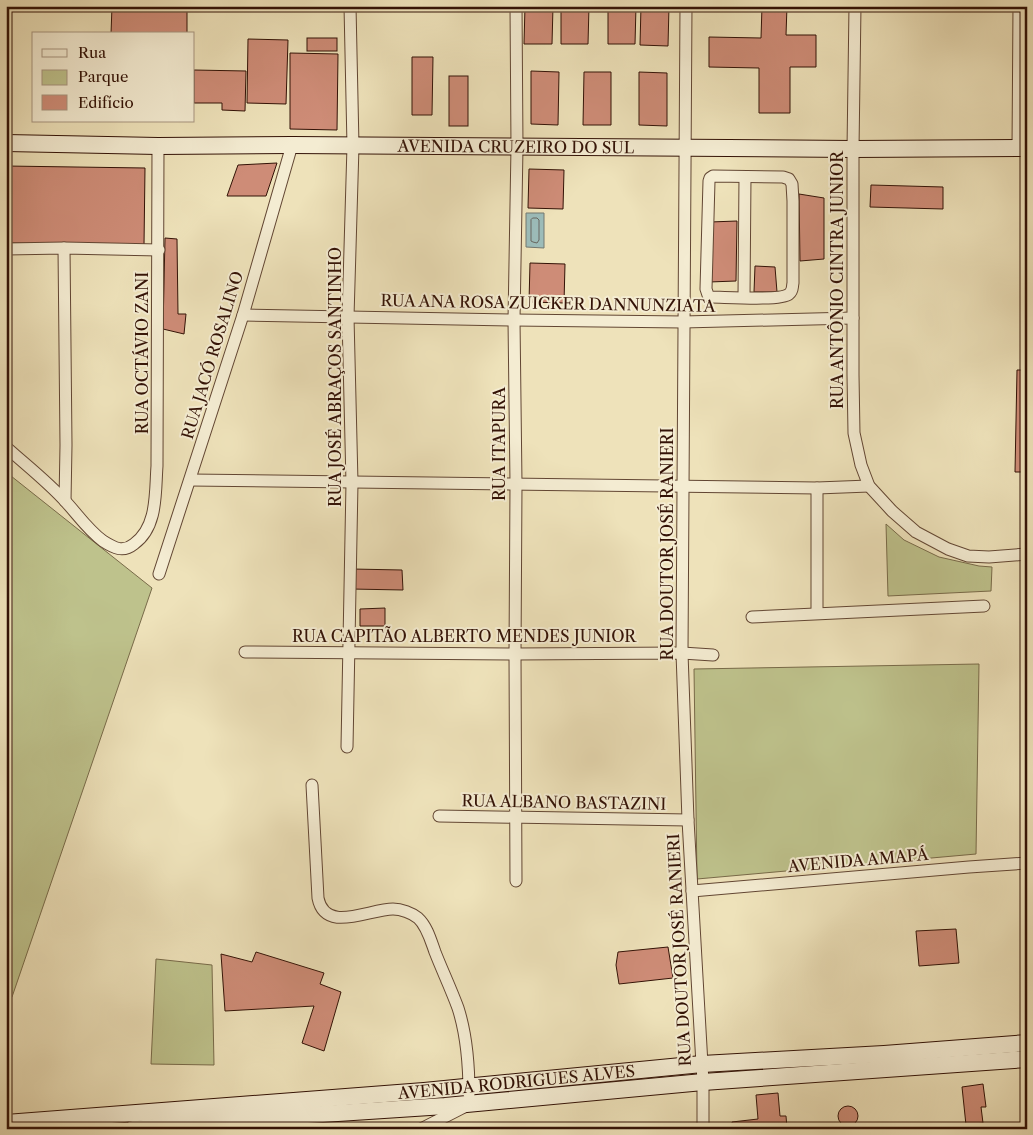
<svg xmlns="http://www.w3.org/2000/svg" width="1033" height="1135" viewBox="0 0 1033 1135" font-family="'Libre Caslon Text',serif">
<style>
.green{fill:#bec28c;stroke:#786a49}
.water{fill:#9cbcb9;stroke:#727871}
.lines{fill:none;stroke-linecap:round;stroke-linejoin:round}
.shore{stroke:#686760;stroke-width:1}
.building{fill:#ce8c77;stroke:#331206}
.street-casing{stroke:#624633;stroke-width:13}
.secondary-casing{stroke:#331206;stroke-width:18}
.street{stroke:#f4ecd2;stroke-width:11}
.secondary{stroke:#f4ecd2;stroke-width:16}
.labels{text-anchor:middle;stroke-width:4;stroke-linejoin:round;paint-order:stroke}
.street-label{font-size:16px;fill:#331206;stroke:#f4ecd2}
</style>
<rect width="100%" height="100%" fill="#eee2ba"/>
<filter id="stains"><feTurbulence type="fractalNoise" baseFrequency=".004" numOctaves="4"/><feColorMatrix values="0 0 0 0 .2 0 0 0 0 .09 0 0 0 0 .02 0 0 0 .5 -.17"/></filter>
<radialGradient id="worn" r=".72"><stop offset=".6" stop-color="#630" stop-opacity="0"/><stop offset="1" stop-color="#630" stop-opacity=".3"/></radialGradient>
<!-- green -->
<g class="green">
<path d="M6,472L152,588L12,997L6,995Z"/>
<path d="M886,524L904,540L939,557L979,566L992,567L991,591L888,596Z"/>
<path d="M979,664L976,854L697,879L694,669Z"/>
<path d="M156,959L212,965L214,1065L151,1064Z"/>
</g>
<!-- water -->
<path class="water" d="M526,213H544V248L526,247Z"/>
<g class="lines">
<!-- shore -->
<path class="shore" d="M533,218H537L539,220V240L537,243L533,242L531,241V220Z"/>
</g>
<!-- building -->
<g class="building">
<path d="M112,6H187V34H111Z"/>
<path d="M525,6H553L552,44H524Z"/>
<path d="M561,6H589L588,44H561Z"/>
<path d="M608,6H636L635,44H608Z"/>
<path d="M641,6H669L668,46L640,45Z"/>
<path d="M762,6H787L786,35H816V67H790V113H759V68L709,67V37L761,38Z"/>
<rect x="307" y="38" width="30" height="13"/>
<path d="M248,39L288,40L286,104L247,103Z"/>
<path d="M290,53L338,54L337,130L290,129Z"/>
<path d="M412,57H433L432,115H412Z"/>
<path d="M194,70L246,71L245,111L222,110V103H194Z"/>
<path d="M531,71L559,72L558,125L531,124Z"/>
<path d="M584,72H611V125H583Z"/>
<path d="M639,72L667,73V126L639,125Z"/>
<rect x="449" y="76" width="19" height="50"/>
<path d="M277,163L266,196H227L238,165Z"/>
<path d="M6,166L145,168L144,245L6,243Z"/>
<path d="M529,169L564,170L563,209L528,208Z"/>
<path d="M871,185L943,187V209L870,207Z"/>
<path d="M799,194L824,198V259L800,261Z"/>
<path d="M737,221L736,281L709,282L710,222Z"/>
<path d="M165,238L177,239L178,314H186L184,334L163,329Z"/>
<path d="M530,263L565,264L564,303L529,302Z"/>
<path d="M755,266L775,267L777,292H754Z"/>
<path d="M1017,370H1027V472H1015Z"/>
<path d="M352,569L402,570L403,590L351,589Z"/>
<path d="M385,608V626H360V609Z"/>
<path d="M956,929L959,963L919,966L916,931Z"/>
<path d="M668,947L673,978L619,984L616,965L618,952Z"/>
<path d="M256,952L324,973L320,984L341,992L324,1051L302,1043L314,1006L225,1011L221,954L252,962Z"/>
<path d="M983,1084L986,1107H981L983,1123L966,1125L962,1087Z"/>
<path d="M778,1093L780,1116H786L787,1128L733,1129L732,1122L758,1119L756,1095Z"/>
<circle cx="848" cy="1116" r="10"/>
</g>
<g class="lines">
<!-- street casing -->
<g class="street-casing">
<g id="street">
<path d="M516,6L517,147L514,320L516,484L515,654L516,881"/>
<path d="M686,6L682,653L688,820L703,1082V1129"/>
<path d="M855,6L853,149V375L854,433L861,465L869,486L892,511L916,532L948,549L968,556L989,557L1027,554"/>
<path d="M1018,148L1019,6"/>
<path d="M713,176L783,177L789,179L792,184L793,201V283C792,288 793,291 789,294C781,301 725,297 711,297L708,295L706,289L709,181L710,178Z"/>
<path d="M64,248L66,445L65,501"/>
<path d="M6,249L64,248L159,250"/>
<path d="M744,297L745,177"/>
<path d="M243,315L514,320L683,322L853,318"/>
<path d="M6,447C26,465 48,482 66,502C78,515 88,530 103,541C114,548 123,553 134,544C158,527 155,492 157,466L158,146"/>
<path d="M190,480L817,488L869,486"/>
<path d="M159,574L243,315L292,145"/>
<path d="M817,613V488"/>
<path d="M752,617L984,606"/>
<path d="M245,652L515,654L682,653L713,655"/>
<path d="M347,747L352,483L348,317L353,146L350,6"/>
<path d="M312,785L318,898C325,934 369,909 393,909C401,909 412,913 418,918C427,926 431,941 435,952C442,970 451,989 458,1008C467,1036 469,1065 469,1094"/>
<path d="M439,816L688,820"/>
<path d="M692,891L969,867L1027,863"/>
<path d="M421,1129L464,1107"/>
</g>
</g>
<!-- secondary casing -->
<g class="secondary-casing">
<g id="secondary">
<path id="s1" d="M6,143L158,146L292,145L853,149L1027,148"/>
<path id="s2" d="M6,1123L424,1091L702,1064L884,1054L1027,1043"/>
<path d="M133,1129L217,1121L445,1106L703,1082L1027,1059"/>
</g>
</g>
<!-- street -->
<use href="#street" class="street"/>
<!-- secondary -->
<use href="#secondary" class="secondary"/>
</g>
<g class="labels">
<!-- street labels -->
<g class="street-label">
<text dy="6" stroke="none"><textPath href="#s1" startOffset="510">AVENIDA CRUZEIRO DO SUL</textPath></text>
<text transform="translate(837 280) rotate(-90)" y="6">RUA ANTÔNIO CINTRA JUNIOR</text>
<text transform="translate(548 303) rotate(1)" y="6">RUA ANA ROSA ZUICKER DANNUNZIATA</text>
<text transform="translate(142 353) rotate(-90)" y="6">RUA OCTÁVIO ZANI</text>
<text transform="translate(212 355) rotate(-73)" y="6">RUA JACÓ ROSALINO</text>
<text transform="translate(335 377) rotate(-90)" y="6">RUA JOSÉ ABRAÇOS SANTINHO</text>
<text transform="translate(499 444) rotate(-90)" y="6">RUA ITAPURA</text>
<text transform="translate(667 544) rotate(-90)" y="6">RUA DOUTOR JOSÉ RANIERI</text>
<text x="464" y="642">RUA CAPITÃO ALBERTO MENDES JUNIOR</text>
<text transform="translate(564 802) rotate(1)" y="6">RUA ALBANO BASTAZINI</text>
<text transform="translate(858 860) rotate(-5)" y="6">AVENIDA AMAPÁ</text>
<text transform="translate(679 950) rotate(-93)" y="6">RUA DOUTOR JOSÉ RANIERI</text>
<text dy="6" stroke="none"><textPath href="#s2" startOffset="512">AVENIDA RODRIGUES ALVES</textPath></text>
</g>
</g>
<!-- margin -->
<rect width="1033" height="1135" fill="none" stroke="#eee2ba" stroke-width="25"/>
<rect x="8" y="8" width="1018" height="1120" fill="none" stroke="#331206" stroke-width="2.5"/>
<rect x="12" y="12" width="1008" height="1110" fill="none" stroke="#331206"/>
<!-- legend -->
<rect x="32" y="32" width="162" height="90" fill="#f4ecd2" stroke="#a79580"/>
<rect x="42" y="49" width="25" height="8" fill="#f4ecd2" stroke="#a79580"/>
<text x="78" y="58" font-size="15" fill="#331206">Rua</text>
<rect x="42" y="70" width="25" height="15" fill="#bec28c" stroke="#a79580"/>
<text x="78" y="82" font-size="15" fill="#331206">Parque</text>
<rect x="42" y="95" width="25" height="15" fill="#ce8c77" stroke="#a79580"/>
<text x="78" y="108" font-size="15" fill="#331206">Edifício</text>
<rect width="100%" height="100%" filter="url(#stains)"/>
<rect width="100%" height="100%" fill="url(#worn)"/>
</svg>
